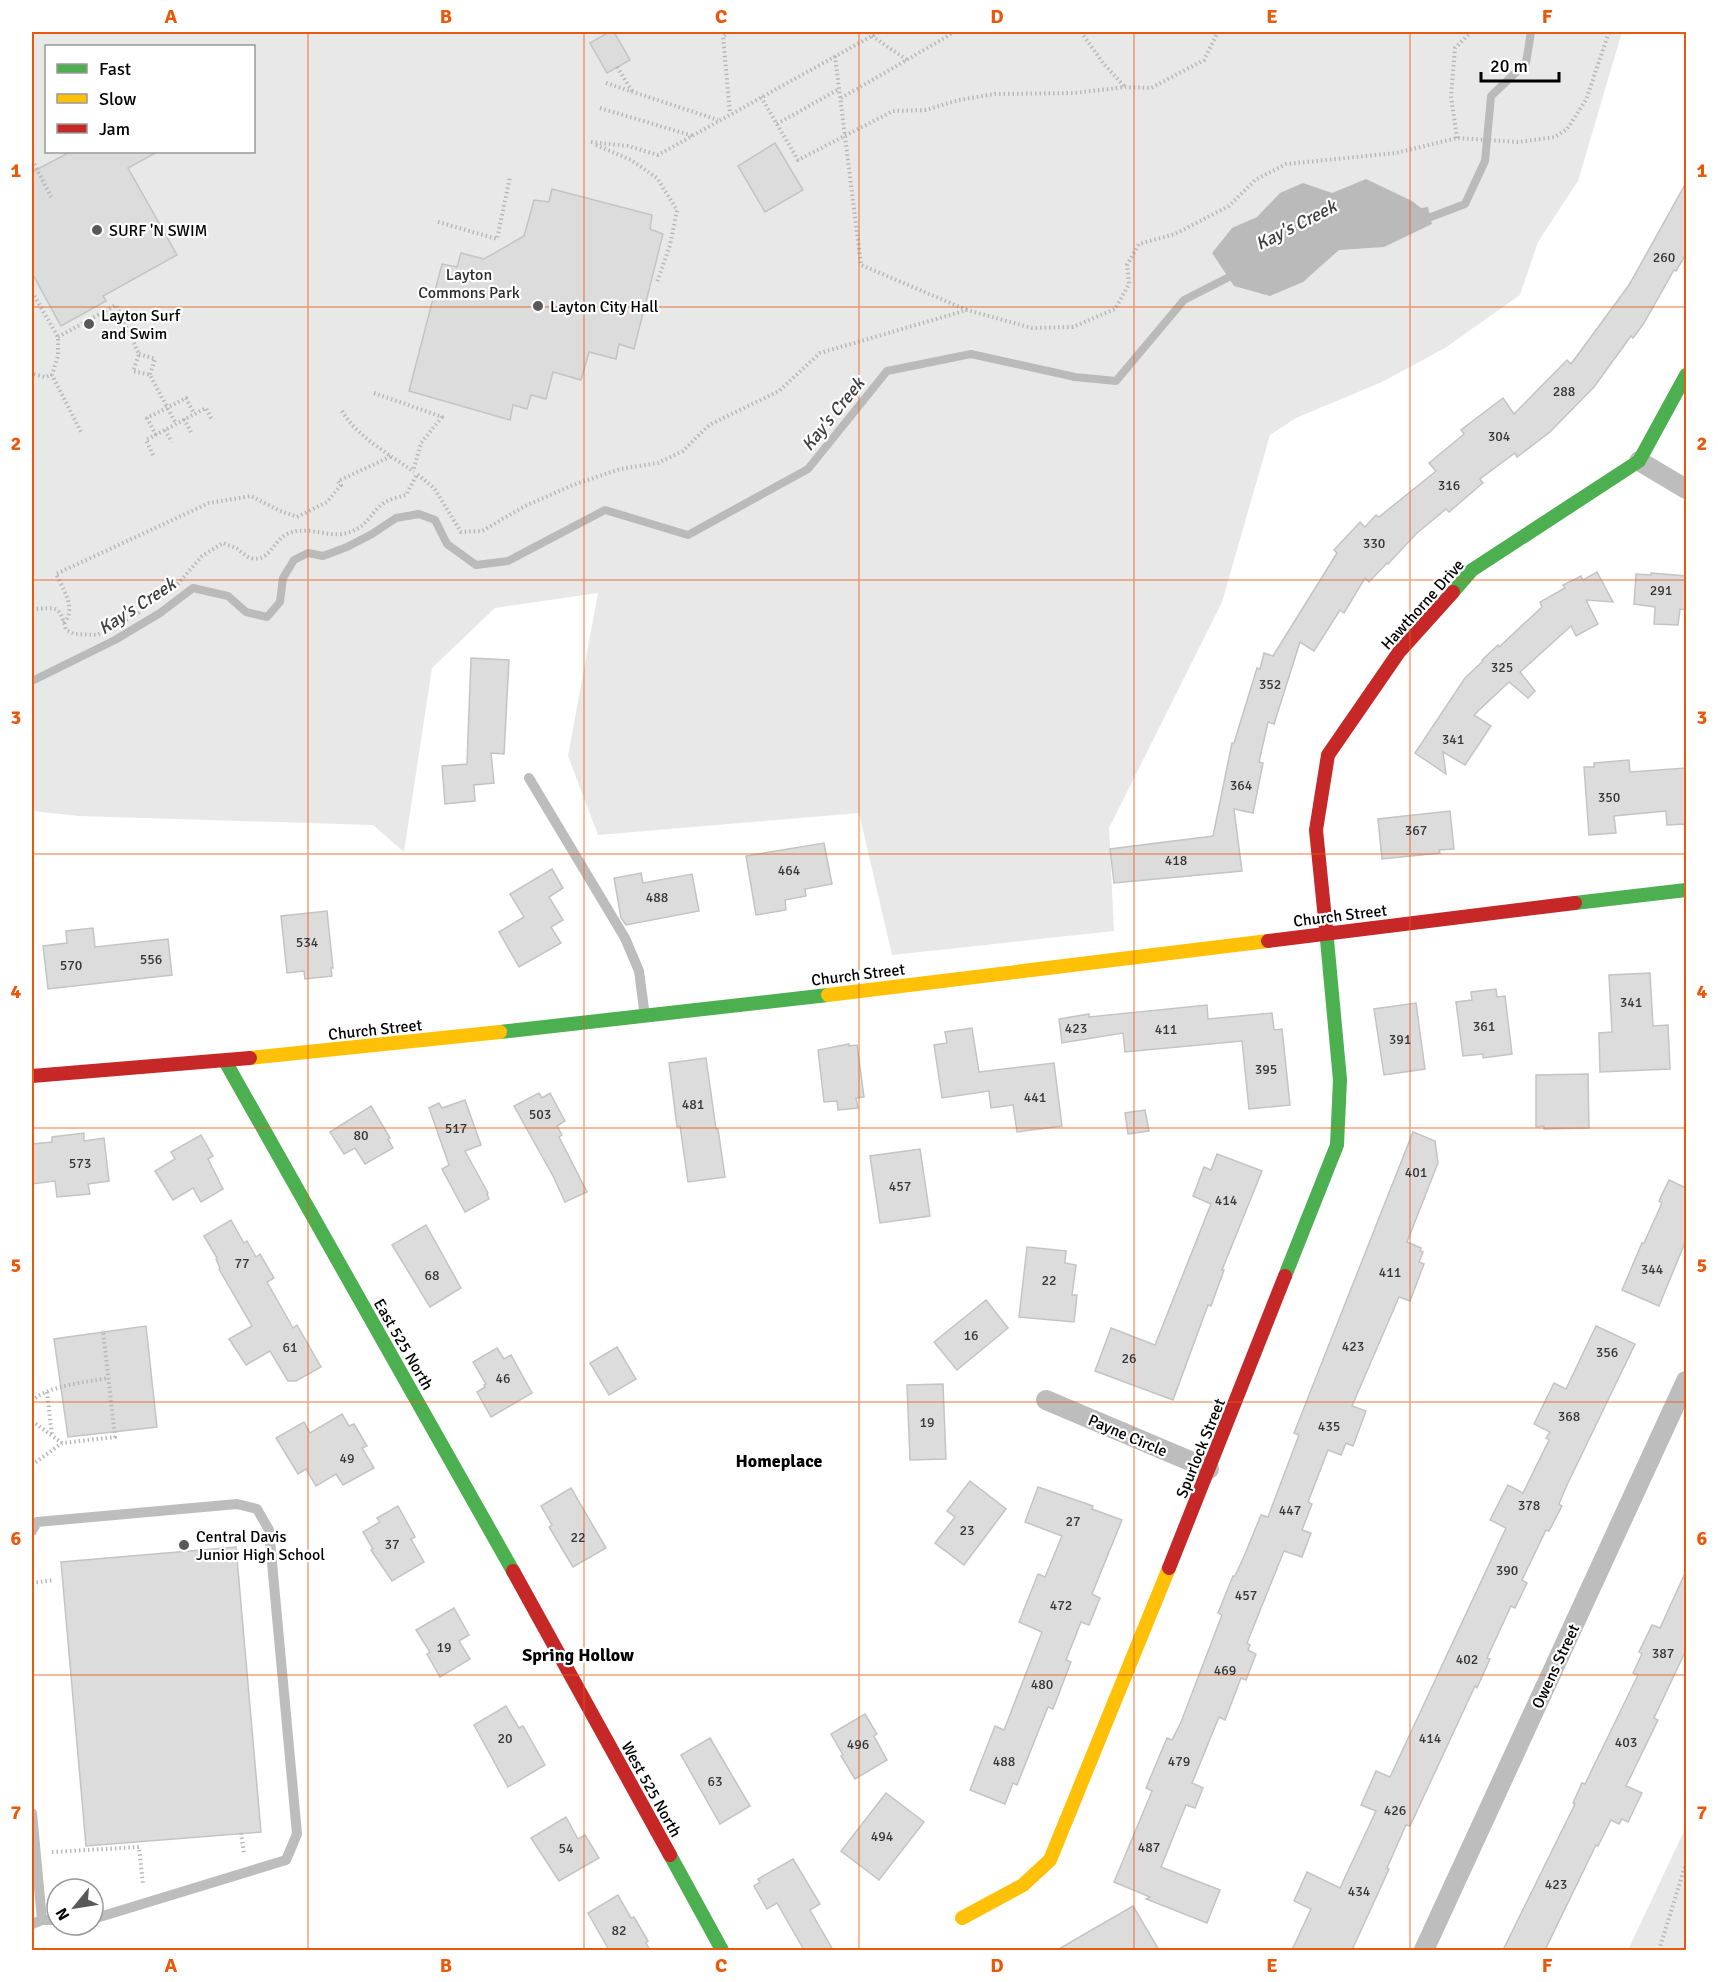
<svg xmlns="http://www.w3.org/2000/svg" width="1718" height="1982" viewBox="0 0 1718 1982" font-family="Signika,sans-serif">
<style>
.green{fill:#e8e8e8;fill-rule:evenodd}
.water{fill:#bababa}
.lines{fill:none;stroke-linecap:round;stroke-linejoin:round}
.stream{stroke:#bababa;stroke-width:8}
.building{fill:#dcdcdc;stroke:#c4c4c4;stroke-width:1.5}
.path{stroke:#b8b8b8;stroke-width:4;stroke-dasharray:1.5 3;stroke-linecap:butt}
.lane{stroke:#bdbdbd;stroke-width:10}
.street{stroke:#bdbdbd;stroke-width:20}
.fast{stroke:#4caf50;stroke-width:14}
.slow{stroke:#ffc107;stroke-width:14}
.jam{stroke:#c62828;stroke-width:14}
.grid{fill:none;stroke:#e8590c;stroke-width:1.5;stroke-opacity:0.55}
.poi-dot{fill:#595959;stroke:#fff;stroke-width:2}
.labels{text-anchor:middle;stroke-width:4.5;stroke-linejoin:round;paint-order:stroke}
.number-label{font-size:14px;fill:#373737}
.poi-label{font-size:16px;fill:#000;stroke:#fff;text-anchor:start}
.park-label{font-size:16px;fill:#2d2d2d;stroke:#fff}
.street-label{font-size:16px;fill:#000;stroke:#fff}
.water-label{font-size:18px;font-style:italic;fill:#3e3e3e;stroke:#fff}
.neighbourhood-label{font-size:18px;font-weight:bold;fill:#000;stroke:#fff}
.neatline{fill:none;stroke:#e8590c;stroke-width:2}
.grid-label{font-size:20px;text-anchor:middle;font-weight:bold;fill:#e8590c}
</style>
<rect width="100%" height="100%" fill="#fff"/>
<!-- green -->
<g class="green">
<path d="M32,32H1622L1578,181L1538,242L1520,295L1445,348L1382,382L1296,418L1270,435L1222,602L1109,828L1114,931L892,955L859,813L598,835L568,756L598,593L495,608L432,668L404,852L373,825L79,816L32,811ZM46,46H254V152H46Z"/>
<path d="M1686,1827V1950H1628Z"/>
</g>
<!-- water -->
<path class="water" d="M1366,179L1412,201L1421,208L1428,207L1432,224L1384,247L1339,250L1303,282L1270,296L1234,286L1212,253L1232,228L1257,217L1280,193L1303,183L1332,193Z"/>
<g class="lines">
<!-- stream -->
<g class="stream">
<path d="M1421,217H1431L1465,204L1485,161L1491,96L1526,63L1531,32"/>
<path d="M32,681L115,640L160,613L193,588L228,596L246,612L267,617L280,602L283,578L294,560L308,553L323,556L347,547L372,534L396,518L419,514L435,520L447,544L476,565L508,561L605,510L688,535L808,469L887,371L971,354L1075,377L1116,381L1184,300L1237,273"/>
</g>
</g>
<!-- building -->
<g class="building">
<path d="M609,32H614L630,60L607,73L590,43Z"/>
<path d="M775,143L803,190L765,212L738,166Z"/>
<path d="M70,152H157L128,168L177,255L103,296L106,301L61,326L32,273V172Z"/>
<path d="M1686,183V254L1676,271L1674,270L1644,323L1633,338L1631,336L1594,387L1550,432L1517,457L1515,453L1480,479L1483,483L1477,488L1449,512L1446,509L1416,534L1388,564L1387,563L1369,582L1365,578L1344,613L1340,610L1314,651L1300,642L1274,724L1268,722L1259,762L1263,763L1253,813L1234,809L1242,871L1114,883L1110,849L1213,836L1232,743H1234L1257,668L1260,669L1264,653L1273,656L1337,553L1334,550L1360,522L1365,527L1376,515L1379,517L1436,471L1429,463L1464,434L1461,430L1503,398L1514,414L1567,360L1571,364L1629,285Z"/>
<path d="M552,189L652,215L650,229L663,234L634,349L619,344L616,359L589,352L581,380L553,372L546,399L531,395L527,409L513,405L510,420L409,391L442,264L457,267L461,253L484,259L524,236L534,200L549,202Z"/>
<path d="M1597,572L1613,602L1586,600L1598,624L1576,636L1571,626L1520,672L1535,691L1528,698L1509,682L1474,715L1491,726L1465,765L1443,752L1446,774L1415,753L1465,678L1483,661L1482,660L1498,645L1499,647L1542,607L1540,602L1565,588L1563,585L1581,576L1583,580Z"/>
<path d="M1651,573L1686,576V610L1680,609L1678,625L1654,624L1655,607L1634,604L1636,574L1651,575Z"/>
<path d="M471,658L509,660L504,754L491,753L494,783L474,785L475,801L445,804L442,766L467,764Z"/>
<path d="M1629,760L1630,772L1686,768V824L1667,825L1666,811L1614,816L1616,833L1589,835L1584,767H1594V763Z"/>
<path d="M1450,811L1454,849L1439,850L1440,853L1382,859L1378,819Z"/>
<path d="M824,843L832,884L805,889L806,896L785,900L786,910L756,915L746,856Z"/>
<path d="M552,869L563,888L549,897L563,920L551,927L561,943L519,967L499,932L524,917L510,894Z"/>
<path d="M641,873L643,883L692,874L699,911L626,925L621,918L614,878Z"/>
<path d="M327,911L333,968H331L332,976L305,979L304,971L287,973L281,916Z"/>
<path d="M93,928L95,947L168,939L172,975L48,989L43,946L67,943L66,931Z"/>
<path d="M1650,973L1653,1026L1668,1025L1670,1069L1600,1072L1599,1033L1612,1032L1609,975Z"/>
<path d="M1496,989L1497,997L1505,996L1512,1054L1483,1058V1054L1463,1056L1456,1002L1472,1000L1471,992Z"/>
<path d="M1416,1003L1425,1069L1384,1075L1374,1009Z"/>
<path d="M1207,1005L1208,1019L1272,1013L1274,1030L1282,1029L1290,1105L1249,1109L1242,1041L1125,1052L1123,1033L1062,1043L1059,1019L1089,1014V1017Z"/>
<path d="M972,1028L979,1072L1054,1063L1062,1126L1017,1132L1013,1105L991,1108L989,1091L942,1098L934,1045L947,1043L945,1032Z"/>
<path d="M849,1044V1046L857,1045L864,1097L856,1098L858,1108L838,1110L837,1101L824,1102L818,1050Z"/>
<path d="M706,1058L716,1129H718L725,1177L688,1182L680,1126L677,1127L669,1063Z"/>
<path d="M1588,1074L1589,1128L1544,1129V1126L1536,1127V1075Z"/>
<path d="M539,1093L542,1098L550,1093L565,1121L557,1126L562,1135L559,1137L587,1192L565,1202L553,1176L514,1106Z"/>
<path d="M465,1100L481,1145L465,1151L488,1193L487,1194L489,1199L465,1212L442,1169L449,1165L429,1108L439,1103L442,1108Z"/>
<path d="M371,1106L390,1138L388,1139L393,1148L365,1164L355,1148L344,1154L330,1132Z"/>
<path d="M1145,1110L1149,1131L1128,1134L1125,1113Z"/>
<path d="M1413,1132L1435,1141L1438,1163L1407,1242L1421,1248L1420,1251L1423,1252L1419,1262L1424,1264L1410,1301L1399,1297L1352,1406L1366,1411L1353,1446L1346,1443L1341,1455L1328,1450L1308,1502L1312,1504L1302,1530L1311,1533L1302,1557L1284,1551L1247,1643L1250,1645L1248,1650L1256,1654L1246,1680L1241,1678L1225,1720L1219,1717L1192,1783L1203,1788L1195,1808L1186,1805L1161,1867L1220,1890L1207,1923L1146,1899L1150,1897L1114,1882L1152,1791L1146,1788L1167,1738L1172,1740L1181,1722L1222,1615L1218,1613L1233,1576H1235L1245,1554L1261,1515L1268,1517L1299,1435L1294,1433Z"/>
<path d="M84,1133V1141L104,1138L109,1181L88,1184L90,1194L57,1197L55,1181L32,1184V1144L52,1142V1137Z"/>
<path d="M201,1135L213,1156L208,1159L223,1189L201,1202L193,1188L173,1200L155,1171L175,1159L171,1152Z"/>
<path d="M920,1149L930,1216L880,1223L870,1156Z"/>
<path d="M1217,1154L1262,1171L1222,1270H1224L1211,1306L1208,1305L1173,1400L1095,1371L1111,1328L1155,1345L1211,1204L1193,1196L1204,1167L1211,1170Z"/>
<path d="M1669,1180L1686,1188V1240L1659,1306L1622,1290L1642,1243H1644L1662,1203L1659,1201Z"/>
<path d="M231,1220L244,1243L247,1241L256,1257L260,1254L274,1278L267,1282L293,1328L297,1325L321,1367L296,1381H288L270,1351L246,1365L229,1339L252,1326L219,1269L220,1268L216,1259L217,1258L204,1236Z"/>
<path d="M426,1225L461,1288L430,1307L392,1245Z"/>
<path d="M1027,1247L1066,1251L1065,1263L1076,1265L1072,1295H1077L1074,1322L1019,1317Z"/>
<path d="M986,1300L1008,1328L957,1370L934,1342Z"/>
<path d="M146,1326L157,1427L68,1437L54,1339Z"/>
<path d="M1596,1326L1635,1344L1567,1485L1559,1504L1562,1506L1549,1531L1546,1530L1522,1580L1527,1583L1515,1608L1511,1606L1487,1658L1490,1659L1477,1688L1475,1686L1410,1826L1406,1825L1387,1868L1389,1869L1352,1950H1292L1311,1909L1294,1901L1307,1872L1340,1888L1376,1811L1361,1805L1376,1771L1390,1777L1506,1528L1490,1520L1508,1485L1523,1493L1549,1440L1546,1438L1550,1432L1534,1424L1554,1383L1566,1389Z"/>
<path d="M617,1347L636,1379L609,1395L590,1363Z"/>
<path d="M497,1348L504,1359L511,1355L532,1393L491,1417L477,1392L485,1387L484,1385L486,1384L473,1362Z"/>
<path d="M943,1384L946,1459L910,1460L907,1385Z"/>
<path d="M342,1414L349,1426L354,1424L367,1446L362,1448L374,1468L343,1485L336,1474L316,1486L306,1469L298,1474L276,1438L304,1422L310,1433Z"/>
<path d="M970,1481L1006,1509L964,1565L935,1543L955,1517L947,1511Z"/>
<path d="M1038,1487L1093,1506L1092,1509L1122,1520L1092,1594L1100,1598L1089,1625L1081,1622L1066,1660L1071,1662L1053,1709L1048,1707L1017,1785L1013,1783L1005,1804L970,1790L995,1726L1004,1730L1042,1632L1019,1622L1038,1574L1045,1577L1062,1536L1025,1522Z"/>
<path d="M571,1488L606,1548L573,1567L549,1527L552,1525L541,1506Z"/>
<path d="M398,1506L415,1537L411,1539L424,1562L392,1581L371,1550L373,1549L363,1532L380,1522L377,1518Z"/>
<path d="M236,1547L261,1832L86,1846L61,1562Z"/>
<path d="M1686,1571V1650L1654,1718L1658,1720L1626,1786L1642,1793L1628,1822L1622,1819L1619,1824L1611,1820L1598,1846L1596,1845L1545,1950H1503L1575,1804L1573,1803L1582,1783L1585,1784L1638,1675L1633,1673L1642,1654L1639,1652L1652,1625L1660,1628Z"/>
<path d="M454,1608L469,1635L459,1641L470,1659L440,1677L427,1654L430,1652L416,1630Z"/>
<path d="M506,1706L519,1728L523,1726L545,1765L508,1787L474,1725Z"/>
<path d="M865,1714L877,1734L874,1736L887,1760L855,1779L841,1756L843,1755L831,1734Z"/>
<path d="M710,1738L750,1806L720,1824L681,1755Z"/>
<path d="M886,1793L924,1822L879,1880L841,1851Z"/>
<path d="M566,1817L578,1839L585,1835L599,1858L559,1881L531,1838Z"/>
<path d="M793,1859L820,1904L810,1910L833,1950H804L777,1903L767,1909L754,1886L760,1882L758,1879Z"/>
<path d="M618,1895L631,1918L634,1917L648,1941L646,1943L650,1950H609L588,1913Z"/>
<path d="M1133,1906L1159,1950H1057Z"/>
</g>
<g class="lines">
<!-- path -->
<g class="path">
<path d="M729,32L723,36L730,114"/>
<path d="M1081,32L1103,63L1125,87"/>
<path d="M872,36L907,60"/>
<path d="M835,56L861,265L967,310"/>
<path d="M617,67L632,91"/>
<path d="M606,83L718,120"/>
<path d="M761,97L798,160L893,111L926,110L959,100L995,94L1074,93L1125,87L1151,88L1204,60L1218,32"/>
<path d="M841,98L948,36L953,32"/>
<path d="M600,108L693,136"/>
<path d="M777,124L839,89"/>
<path d="M1457,138L1451,96L1455,48L1471,32"/>
<path d="M591,142L628,146L658,155L879,32"/>
<path d="M596,145L631,160L657,178L677,210L670,245L657,282"/>
<path d="M32,160L51,197"/>
<path d="M438,222L497,239L510,177"/>
<path d="M32,292L58,337V356L52,375L81,432"/>
<path d="M58,337L116,305L139,354L133,371L150,375L176,424"/>
<path d="M139,354L155,359L150,375"/>
<path d="M34,374L45,377L52,375"/>
<path d="M374,393L442,417L421,443L413,471"/>
<path d="M342,411C357,437 389,454 414,472"/>
<path d="M184,419L191,432"/>
<path d="M165,430L172,442"/>
<path d="M156,435L147,418L186,398L194,414"/>
<path d="M153,455L146,440L206,408L212,420"/>
<path d="M32,609C57,608 59,604 66,630L74,634L97,635L138,613L146,604L176,586L202,556L223,543C227,545 232,546 236,548C241,551 246,557 251,558C269,563 274,540 287,534C309,524 329,540 350,532C370,525 370,512 384,503C390,499 399,497 406,495L417,474L434,488L461,532L482,531L525,506L573,485L620,469L658,463L683,451L709,425L779,391L820,353L967,310L1032,328L1073,327L1115,309L1129,284L1127,265L1139,244L1175,234L1229,206L1255,180L1286,164L1396,153L1457,138L1518,142L1555,137L1567,129L1586,100L1609,32"/>
<path d="M64,623C77,608 63,589 56,574L209,503L251,496L278,510L297,517L327,502L341,485L338,481L392,456"/>
<path d="M47,1392L52,1436"/>
<path d="M32,1401C46,1386 87,1382 108,1378"/>
<path d="M32,1421L62,1443"/>
<path d="M32,1465L62,1443L115,1437L103,1330"/>
<path d="M32,1583L53,1580"/>
<path d="M241,1833L244,1854"/>
<path d="M52,1852L139,1847L143,1885"/>
<path d="M1659,1950L1686,1863"/>
</g>
<!-- lane -->
<g class="lane">
<path d="M529,778L625,938L639,971L645,1017"/>
<path d="M32,1531L37,1522L237,1504L257,1509L269,1530L297,1834L286,1860L93,1919"/>
<path d="M32,1813L42,1920L32,1924"/>
<path d="M42,1920H57"/>
</g>
<!-- street -->
<g class="street">
<path d="M1639,461L1686,489"/>
<path d="M1046,1400L1209,1469"/>
<path d="M1424,1950L1686,1381"/>
</g>
<!-- fast -->
<g class="fast">
<path d="M1453,592L1472,570L1639,461L1686,375"/>
<path d="M1575,903L1686,890"/>
<path d="M500,1032L828,995"/>
<path d="M225,1061L513,1571"/>
<path d="M1285,1276L1337,1145L1340,1080L1326,929"/>
<path d="M670,1855L722,1950"/>
</g>
<!-- slow -->
<g class="slow">
<path d="M828,995L1268,941"/>
<path d="M250,1058L500,1032"/>
<path d="M962,1918L1023,1885L1050,1860L1169,1568"/>
</g>
<!-- jam -->
<g class="jam">
<path d="M1326,929L1316,830L1328,755L1399,652L1453,592"/>
<path d="M1268,941L1575,903"/>
<path d="M32,1076L250,1058"/>
<path d="M1169,1568L1285,1276"/>
<path d="M513,1571L670,1855"/>
</g>
</g>
<!-- grid -->
<path class="grid" d="M308,32V1950M584,32V1950M859,32V1950M1134,32V1950M1410,32V1950M32,307H1686M32,580H1686M32,854H1686M32,1128H1686M32,1402H1686M32,1675H1686"/>
<!-- markers -->
<g class="poi-dot">
<circle cx="97" cy="230" r="6"/>
<circle cx="538" cy="306" r="6"/>
<circle cx="89" cy="324" r="6"/>
<circle cx="184" cy="1545" r="6"/>
</g>
<g class="labels">
<!-- number labels -->
<g class="number-label">
<text x="1664" y="262">260</text>
<text x="1564" y="396">288</text>
<text x="1499" y="441">304</text>
<text x="1449" y="490">316</text>
<text x="1374" y="548">330</text>
<text x="1661" y="595">291</text>
<text x="1502" y="672">325</text>
<text x="1270" y="689">352</text>
<text x="1453" y="744">341</text>
<text x="1241" y="790">364</text>
<text x="1609" y="802">350</text>
<text x="1416" y="835">367</text>
<text x="1176" y="865">418</text>
<text x="789" y="875">464</text>
<text x="657" y="902">488</text>
<text x="307" y="947">534</text>
<text x="151" y="964">556</text>
<text x="71" y="970">570</text>
<text x="1631" y="1007">341</text>
<text x="1484" y="1031">361</text>
<text x="1076" y="1033">423</text>
<text x="1166" y="1034">411</text>
<text x="1400" y="1044">391</text>
<text x="1266" y="1074">395</text>
<text x="1035" y="1102">441</text>
<text x="693" y="1109">481</text>
<text x="540" y="1119">503</text>
<text x="456" y="1133">517</text>
<text x="361" y="1140">80</text>
<text x="80" y="1168">573</text>
<text x="1416" y="1177">401</text>
<text x="900" y="1191">457</text>
<text x="1226" y="1205">414</text>
<text x="242" y="1268">77</text>
<text x="1652" y="1274">344</text>
<text x="1390" y="1277">411</text>
<text x="432" y="1280">68</text>
<text x="1049" y="1285">22</text>
<text x="971" y="1340">16</text>
<text x="1353" y="1351">423</text>
<text x="290" y="1352">61</text>
<text x="1607" y="1357">356</text>
<text x="1129" y="1363">26</text>
<text x="503" y="1383">46</text>
<text x="1569" y="1421">368</text>
<text x="927" y="1427">19</text>
<text x="1329" y="1431">435</text>
<text x="347" y="1463">49</text>
<text x="1529" y="1510">378</text>
<text x="1290" y="1515">447</text>
<text x="1073" y="1526">27</text>
<text x="967" y="1535">23</text>
<text x="578" y="1542">22</text>
<text x="392" y="1549">37</text>
<text x="1507" y="1575">390</text>
<text x="1246" y="1600">457</text>
<text x="1061" y="1610">472</text>
<text x="444" y="1652">19</text>
<text x="1663" y="1658">387</text>
<text x="1467" y="1664">402</text>
<text x="1225" y="1675">469</text>
<text x="1042" y="1689">480</text>
<text x="505" y="1743">20</text>
<text x="1430" y="1743">414</text>
<text x="1626" y="1747">403</text>
<text x="858" y="1749">496</text>
<text x="1004" y="1766">488</text>
<text x="1179" y="1766">479</text>
<text x="715" y="1786">63</text>
<text x="1395" y="1815">426</text>
<text x="882" y="1841">494</text>
<text x="1149" y="1852">487</text>
<text x="566" y="1853">54</text>
<text x="1556" y="1889">423</text>
<text x="1359" y="1896">434</text>
<text x="619" y="1935">82</text>
</g>
<!-- poi labels -->
<g class="poi-label">
<text x="109" y="236">SURF 'N SWIM</text>
<text x="550" y="312">Layton City Hall</text>
<text x="101" y="321">Layton Surf<tspan x="101" dy="18">and Swim</tspan></text>
<text x="196" y="1542">Central Davis<tspan x="196" dy="18">Junior High School</tspan></text>
</g>
<!-- park labels -->
<g class="park-label">
<text x="469" y="280">Layton<tspan x="469" dy="18">Commons Park</tspan></text>
</g>
<!-- street labels -->
<g class="street-label">
<text transform="translate(1422 604) rotate(-48)" y="6">Hawthorne Drive</text>
<text transform="translate(1340 915) rotate(-7)" y="6">Church Street</text>
<text transform="translate(858 974) rotate(-7)" y="6">Church Street</text>
<text transform="translate(375 1029) rotate(-6)" y="6">Church Street</text>
<text transform="translate(404 1344) rotate(60)" y="6">East 525 North</text>
<text transform="translate(1128 1435) rotate(23)" y="6">Payne Circle</text>
<text transform="translate(1200 1448) rotate(-68)" y="6">Spurlock Street</text>
<text transform="translate(1555 1666) rotate(-65)" y="6">Owens Street</text>
<text transform="translate(652 1789) rotate(61)" y="6">West 525 North</text>
</g>
<!-- water labels -->
<g class="water-label">
<text transform="translate(1296 225) rotate(-27)" y="6">Kay's Creek</text>
<text transform="translate(833 414) rotate(-51)" y="6">Kay's Creek</text>
<text transform="translate(137 606) rotate(-33)" y="6">Kay's Creek</text>
</g>
<!-- neighbourhood labels -->
<g class="neighbourhood-label">
<text x="779" y="1467">Homeplace</text>
<text x="578" y="1661">Spring Hollow</text>
</g>
</g>
<!-- border -->
<rect width="1718" height="1982" fill="none" stroke="#ffffff" stroke-width="66"/>
<!-- legend -->
<rect x="45" y="45" width="210" height="108" fill="#ffffff" stroke="#999999" stroke-width="1.5"/>
<rect x="57" y="64" width="30" height="9" fill="#4caf50" stroke="#999999" stroke-width="1.5"/>
<text x="99" y="75" font-size="18" fill="#000000">Fast</text>
<rect x="57" y="94" width="30" height="9" fill="#ffc107" stroke="#999999" stroke-width="1.5"/>
<text x="99" y="105" font-size="18" fill="#000000">Slow</text>
<rect x="57" y="124" width="30" height="9" fill="#c62828" stroke="#999999" stroke-width="1.5"/>
<text x="99" y="135" font-size="18" fill="#000000">Jam</text>
<!-- north arrow -->
<g transform="translate(75 1907) rotate(240)"><circle r="28" fill="#ffffff" stroke="#999999" stroke-width="1.5"/>
<path d="M0-4.5L10 22L0 15L-10 22Z" fill="#595959"/>
<text y="-9" font-size="16" font-weight="bold" text-anchor="middle" fill="#000000">N</text>
</g>
<!-- scale -->
<path d="M1481 72v9h78v-9" fill="none" stroke="#000000" stroke-width="3"/>
<text x="1490" y="72" font-size="18" fill="#000000" stroke="#ffffff" stroke-width="4.5" paint-order="stroke">20 m</text>
<rect x="33" y="33" width="1652" height="1916" class="neatline"/>
<g class="grid-label">
<text x="171" y="23">A</text>
<text x="446" y="23">B</text>
<text x="721" y="23">C</text>
<text x="997" y="23">D</text>
<text x="1272" y="23">E</text>
<text x="1547" y="23">F</text>
<text x="16" y="177">1</text>
<text x="1702" y="177">1</text>
<text x="16" y="450">2</text>
<text x="1702" y="450">2</text>
<text x="16" y="724">3</text>
<text x="1702" y="724">3</text>
<text x="16" y="998">4</text>
<text x="1702" y="998">4</text>
<text x="16" y="1272">5</text>
<text x="1702" y="1272">5</text>
<text x="16" y="1545">6</text>
<text x="1702" y="1545">6</text>
<text x="16" y="1819">7</text>
<text x="1702" y="1819">7</text>
<text x="171" y="1972">A</text>
<text x="446" y="1972">B</text>
<text x="721" y="1972">C</text>
<text x="997" y="1972">D</text>
<text x="1272" y="1972">E</text>
<text x="1547" y="1972">F</text>
</g>
</svg>
